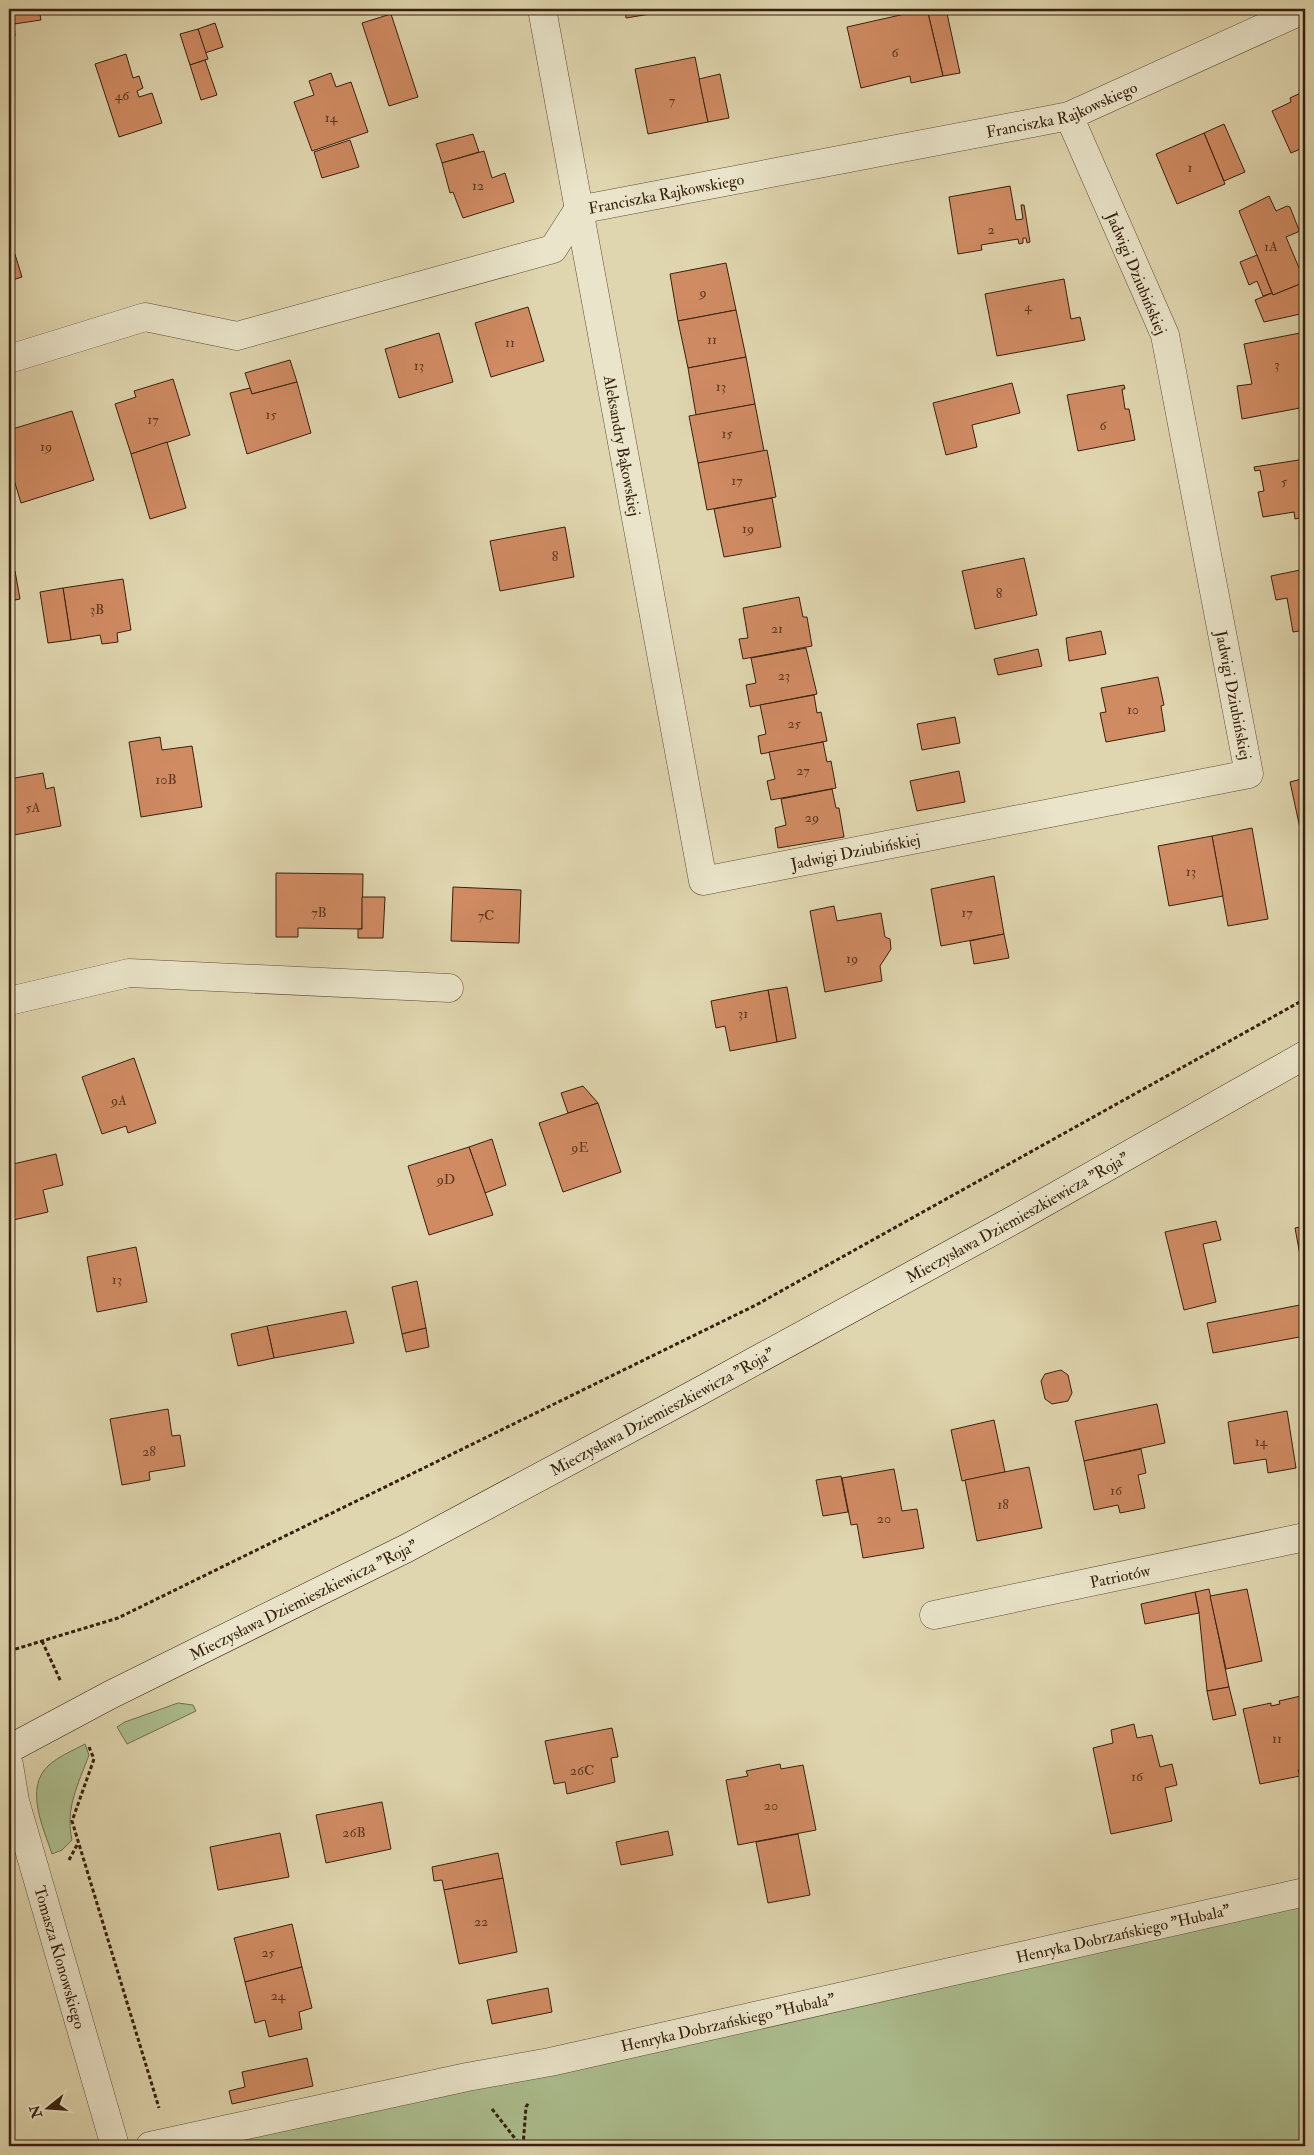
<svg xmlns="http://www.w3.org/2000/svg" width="1314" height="2155" viewBox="0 0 1314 2155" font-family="'IM FELL Double Pica',serif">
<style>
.green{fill:#acbe8f;stroke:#716f4e}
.building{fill:#d08b63;stroke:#36200e}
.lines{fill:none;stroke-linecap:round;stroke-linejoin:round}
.minor-casing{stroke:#604d36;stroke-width:29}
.secondary-casing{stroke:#36200e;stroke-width:29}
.path{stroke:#36200e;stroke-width:3;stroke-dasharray:4 2.5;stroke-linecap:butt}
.minor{stroke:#eae4ca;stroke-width:28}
.secondary{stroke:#eae4ca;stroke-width:28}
.labels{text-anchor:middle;stroke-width:4.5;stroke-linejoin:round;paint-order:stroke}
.number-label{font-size:14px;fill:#5c3b23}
.street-label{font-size:16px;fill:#36200e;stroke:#eae4ca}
</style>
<rect width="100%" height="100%" fill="#dfd5ae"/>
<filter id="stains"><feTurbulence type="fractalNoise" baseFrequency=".004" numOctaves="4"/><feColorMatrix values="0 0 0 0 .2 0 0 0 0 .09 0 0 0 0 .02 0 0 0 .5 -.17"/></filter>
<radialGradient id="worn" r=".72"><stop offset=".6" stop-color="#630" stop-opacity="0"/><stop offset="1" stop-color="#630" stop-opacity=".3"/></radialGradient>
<!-- green -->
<g class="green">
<path d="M178,1703L193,1705L196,1711L127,1744L117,1727L125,1722Z"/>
<path d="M85,1744L89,1755C78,1785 65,1808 72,1840L62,1850L52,1854C44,1829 24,1789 48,1766C59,1756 72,1751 85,1744Z"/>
<path d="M1305,1892V2146H150Z"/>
</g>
<!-- building -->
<g class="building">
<path d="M9,9H39L41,20L14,24L15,36L9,37Z"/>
<path d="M625,9H680L626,18Z"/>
<path d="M927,9H946L960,73L943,76Z"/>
<path d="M927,9L943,76L911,83L910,76L861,88L847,27Z"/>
<path d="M391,14L418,97L389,106L362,23Z"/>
<path d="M215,23L223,47L205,53L198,29Z"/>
<path d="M198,29L208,59L190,65L180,34Z"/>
<path d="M126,54L133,78L139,76L143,88L137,91L139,97L152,93L162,123L119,137L95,64Z"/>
<path d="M695,57L708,122L648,134L635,69Z"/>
<path d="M205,60L217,95L201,100L190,65Z"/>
<path d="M331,73L336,87L351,82L368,132L312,151L294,102L314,95L309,81Z"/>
<path d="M720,74L729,118L708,122L699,79Z"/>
<path d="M1305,91V147L1291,153L1272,111L1291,102L1290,98Z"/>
<path d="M1224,124L1245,172L1224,181L1204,133Z"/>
<path d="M1204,133L1225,184L1177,204L1156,154Z"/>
<path d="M473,134L479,152L442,163L436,144Z"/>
<path d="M350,140L359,167L322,178L314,152Z"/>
<path d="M484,151L492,178L505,173L514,202L463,218L453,192L450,193L442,163Z"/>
<path d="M1010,186L1016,220L1023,219L1021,205H1024L1030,242L1027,243L1026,238H1023V243L1019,244L1018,239L981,245L982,250L958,254L949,197Z"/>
<path d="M1269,196L1276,211L1287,206L1290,207L1299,230L1298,232L1286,237L1305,282L1273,295L1239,211Z"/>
<path d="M9,235L22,277L9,281Z"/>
<path d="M1257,255L1272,293L1263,296L1257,281L1249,285L1240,262Z"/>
<path d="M726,263L736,310L678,321L670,274Z"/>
<path d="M1064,279L1071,319L1080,317L1085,340L997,356L985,294Z"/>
<path d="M1305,282V313L1264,322L1255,300L1272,293L1273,295Z"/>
<path d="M528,307L544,361L491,377L475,323Z"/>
<path d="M736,310L746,357L688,368L678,321Z"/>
<path d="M1305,332V407L1242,419L1237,386L1252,384L1244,344Z"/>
<path d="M439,333L453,382L399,398L385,349Z"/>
<path d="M746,357L755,404L696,415L688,368Z"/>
<path d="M290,360L297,382L252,394L245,373Z"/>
<path d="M173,379L190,435L131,454L115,404L136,397L134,391Z"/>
<path d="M297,382L311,433L247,454L230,393L250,388L252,394Z"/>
<path d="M1012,383L1020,413L972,425L977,447L946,455L933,403Z"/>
<path d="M1124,385L1125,389H1122L1125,409H1129L1135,440L1078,451L1067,395Z"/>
<path d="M755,404L764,451L698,463L689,416Z"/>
<path d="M72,411L94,480L21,503L9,463V430Z"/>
<path d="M167,442L186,508L150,519L131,454Z"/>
<path d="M767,450L776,497L707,510L698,463Z"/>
<path d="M1305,459V517L1295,519L1294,512L1263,517L1258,492L1264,491L1260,470L1255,471L1254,467Z"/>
<path d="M772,498L781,547L724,557L714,509Z"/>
<path d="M565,527L574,577L500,591L490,541Z"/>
<path d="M1024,558L1037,615L975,629L962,571Z"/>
<path d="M1305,569V630L1293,632L1287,598L1276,600L1271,576Z"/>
<path d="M15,571L20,599L9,601V572Z"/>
<path d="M123,579L131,630L117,633L118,642L102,644L100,635L71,640L63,588Z"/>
<path d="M63,588L71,640L48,643L40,592Z"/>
<path d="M799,597L803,617H807L812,646L743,659L739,639L748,638L743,608Z"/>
<path d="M1101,631L1106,654L1069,661L1066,638Z"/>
<path d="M806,648L817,694L750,707L746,685L756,683L751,658Z"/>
<path d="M1038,649L1042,666L998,675L994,659Z"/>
<path d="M1158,677L1164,705L1161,706L1165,731L1106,742L1100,713L1106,712L1101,688Z"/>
<path d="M814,695L817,713L821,712L827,741L761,754L758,736L766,734L760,705Z"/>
<path d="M955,717L960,743L922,750L917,724Z"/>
<path d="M160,737L162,750L192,746L202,807L141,817L129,742Z"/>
<path d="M823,742L827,762L831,761L836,788L771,800L767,781L775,779L769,752Z"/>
<path d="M959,771L965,802L917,811L910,781Z"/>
<path d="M43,773L46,789L54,787L61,826L9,836V779Z"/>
<path d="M1305,778V842H1303L1290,782Z"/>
<path d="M832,789L836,808H839L844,837L778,848L775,828L786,825L781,799Z"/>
<path d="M1252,828L1268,919L1228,926L1212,836Z"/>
<path d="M1212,836L1223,896L1169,906L1158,846Z"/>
<path d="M276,873L363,874L362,929L298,928V937H276Z"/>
<path d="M994,876L1004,934L941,946L931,889Z"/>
<path d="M453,887L521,890L519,943L451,941Z"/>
<path d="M362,897H385L383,938H358V929H362Z"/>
<path d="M834,906L837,921L881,913L885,937L890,939L891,949L880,966L882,981L825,992L810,911Z"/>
<path d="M1004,934L1009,958L974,964L970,941Z"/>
<path d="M787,987L796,1038L777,1042L768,990Z"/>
<path d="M768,990L777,1042L730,1051L725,1026L716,1028L711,1001Z"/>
<path d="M134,1058L156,1123L128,1133L126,1126L102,1134L82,1077Z"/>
<path d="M583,1086L598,1103L568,1113L561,1093Z"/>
<path d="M598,1103L621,1172L563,1192L539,1123Z"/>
<path d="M492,1139L506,1185L485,1193L469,1147Z"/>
<path d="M469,1147L493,1215L429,1235L408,1166Z"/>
<path d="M56,1154L63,1185L43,1190L48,1212L9,1221V1165Z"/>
<path d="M1216,1221L1221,1240L1203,1244L1216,1302L1184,1310L1165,1232Z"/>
<path d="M1305,1226V1282L1295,1228Z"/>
<path d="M136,1247L147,1302L97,1312L87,1257Z"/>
<path d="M417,1281L426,1328L402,1334L392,1287Z"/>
<path d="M1305,1304V1336L1213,1353L1207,1323Z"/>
<path d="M346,1311L354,1343L274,1358L267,1326Z"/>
<path d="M267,1326L274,1358L238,1366L231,1334Z"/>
<path d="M426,1328L429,1347L406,1352L402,1334Z"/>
<path d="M1061,1370L1068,1375L1072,1393L1068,1401L1052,1404L1045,1399L1041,1381L1045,1374Z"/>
<path d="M1157,1404L1165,1443L1084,1461L1075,1421Z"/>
<path d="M168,1409L172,1436L180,1435L185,1466L149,1472L150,1480L122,1485L110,1419Z"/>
<path d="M1287,1411L1296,1468L1268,1473L1266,1459L1234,1464L1228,1422Z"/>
<path d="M994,1420L1005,1472L962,1481L951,1430Z"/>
<path d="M1141,1449L1146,1473L1138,1475L1145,1508L1120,1513L1118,1505L1094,1510L1084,1461Z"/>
<path d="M1029,1467L1042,1528L977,1541L965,1480Z"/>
<path d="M894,1469L902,1511L917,1509L924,1548L863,1558L857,1524L851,1525L842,1478Z"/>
<path d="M841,1476L848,1512L823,1516L816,1480Z"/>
<path d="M1209,1589L1229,1687L1207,1691L1199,1613L1195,1592Z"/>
<path d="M1247,1589L1262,1661L1226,1669L1210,1596Z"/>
<path d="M1195,1592L1199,1613L1145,1624L1141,1604Z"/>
<path d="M1229,1687L1236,1715L1213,1720L1207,1691Z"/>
<path d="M1305,1695V1768L1298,1770L1300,1776L1260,1784L1243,1709L1271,1703V1706L1280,1704L1279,1701Z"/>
<path d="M1134,1724L1137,1738L1152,1735L1160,1767L1172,1764L1177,1785L1165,1788L1172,1821L1111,1834L1093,1748L1113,1743L1111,1730Z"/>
<path d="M612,1728L618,1757L611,1758L615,1782L567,1794L565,1782L554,1784L545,1741Z"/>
<path d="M780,1764L781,1769L803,1765L816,1830L738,1845L726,1780L748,1776L746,1771Z"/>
<path d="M382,1802L391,1849L326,1863L316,1815Z"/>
<path d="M668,1831L673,1855L621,1865L616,1842Z"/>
<path d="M280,1833L289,1877L218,1890L210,1847Z"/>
<path d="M798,1834L810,1895L768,1903L756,1842Z"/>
<path d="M498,1853L503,1878L444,1890L442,1880L434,1881L432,1867Z"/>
<path d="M503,1878L517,1952L459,1964L444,1890Z"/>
<path d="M292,1924L302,1967L245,1982L234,1938Z"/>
<path d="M302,1967L312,2008L299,2012L302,2029L269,2037L265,2020L255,2023L245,1982Z"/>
<path d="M548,1988L552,2012L492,2024L487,2000Z"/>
<path d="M307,2058L313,2086L232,2104L229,2091L245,2087L242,2072Z"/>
</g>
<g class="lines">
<!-- minor casing -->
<g class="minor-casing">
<g id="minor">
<path id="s1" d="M542,9L703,881L1249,774L1165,335L1069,116"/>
<path id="s2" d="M9,359L145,317L237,336L553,249L578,210L1069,116L1305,9"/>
<path d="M9,1001L129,973L449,988"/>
<path id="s3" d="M934,1615L1305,1537"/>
<path id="s4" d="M9,1765L15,1801L115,2146"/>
<path id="s5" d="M150,2146L467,2077L550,2062L1305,1892"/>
</g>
</g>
<!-- secondary casing -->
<g class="secondary-casing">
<g id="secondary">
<path id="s6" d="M9,1749L110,1695L407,1548L700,1391L1017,1218L1305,1055"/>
</g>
</g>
<!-- path -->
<g class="path">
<path d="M42,1641L61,1682"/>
<path d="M9,1651L118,1618L756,1305L1305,999"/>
<path d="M89,1747L94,1759L72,1821L159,2108"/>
<path d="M69,1860L78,1843"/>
<path d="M492,2109L521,2146"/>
<path d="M523,2146L526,2107L529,2102"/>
</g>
<!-- minor -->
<use href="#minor" class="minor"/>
<!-- secondary -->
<use href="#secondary" class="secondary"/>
</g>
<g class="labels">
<!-- number labels -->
<g class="number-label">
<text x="895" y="57">6</text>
<text x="122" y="100">46</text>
<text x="672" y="105">7</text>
<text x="331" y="122">14</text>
<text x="1190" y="172">1</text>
<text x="478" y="190">12</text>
<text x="991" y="234">2</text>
<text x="1271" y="251">1A</text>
<text x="703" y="297">9</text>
<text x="1028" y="311">4</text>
<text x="712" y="344">11</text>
<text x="510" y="347">11</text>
<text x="1277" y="369">3</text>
<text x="419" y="370">13</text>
<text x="721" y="391">13</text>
<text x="271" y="419">15</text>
<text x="153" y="424">17</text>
<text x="1103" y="430">6</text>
<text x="727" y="438">15</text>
<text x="46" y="451">19</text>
<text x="737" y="485">17</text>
<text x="1284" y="486">5</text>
<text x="748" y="533">19</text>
<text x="555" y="561">8</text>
<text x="999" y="598">8</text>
<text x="97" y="614">3B</text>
<text x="777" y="633">21</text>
<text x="784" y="680">23</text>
<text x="1133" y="714">10</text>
<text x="794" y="728">25</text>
<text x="803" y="775">27</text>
<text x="166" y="784">10B</text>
<text x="33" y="812">5A</text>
<text x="812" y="822">29</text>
<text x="1191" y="876">13</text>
<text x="319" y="917">7B</text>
<text x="967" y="917">17</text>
<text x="486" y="920">7C</text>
<text x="852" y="963">19</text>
<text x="743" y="1018">31</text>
<text x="119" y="1105">9A</text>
<text x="580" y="1152">9E</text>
<text x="446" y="1184">9D</text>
<text x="117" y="1284">13</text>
<text x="1261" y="1446">14</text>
<text x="149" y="1456">28</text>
<text x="1116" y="1495">16</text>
<text x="1003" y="1509">18</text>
<text x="884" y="1523">20</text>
<text x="1277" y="1743">11</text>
<text x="582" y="1775">26C</text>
<text x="1137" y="1781">16</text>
<text x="771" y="1810">20</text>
<text x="354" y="1837">26B</text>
<text x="481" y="1926">22</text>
<text x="268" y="1957">25</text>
<text x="278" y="2000">24</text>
</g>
<!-- street labels -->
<g class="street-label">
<text dy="6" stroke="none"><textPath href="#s2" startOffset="1105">Franciszka Rajkowskiego</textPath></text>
<text dy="6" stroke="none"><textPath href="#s2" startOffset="700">Franciszka Rajkowskiego</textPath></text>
<text transform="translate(1137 273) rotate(67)" y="6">Jadwigi Dziubińskiej</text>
<text dy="6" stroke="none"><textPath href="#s1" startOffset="444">Aleksandry Bąkowskiej</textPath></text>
<text transform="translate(1234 695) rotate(79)" y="6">Jadwigi Dziubińskiej</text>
<text dy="6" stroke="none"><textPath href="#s1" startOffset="1042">Jadwigi Dziubińskiej</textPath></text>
<text dy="6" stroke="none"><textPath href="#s6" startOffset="1140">Mieczysława Dziemieszkiewicza "Roja"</textPath></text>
<text dy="6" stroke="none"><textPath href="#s6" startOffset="735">Mieczysława Dziemieszkiewicza "Roja"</textPath></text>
<text dy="6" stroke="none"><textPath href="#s3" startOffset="190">Patriotów</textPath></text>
<text dy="6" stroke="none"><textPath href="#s6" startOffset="330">Mieczysława Dziemieszkiewicza "Roja"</textPath></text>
<text dy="6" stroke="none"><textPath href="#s5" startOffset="996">Henryka Dobrzańskiego "Hubala"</textPath></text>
<text dy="6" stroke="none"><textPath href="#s4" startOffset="199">Tomasza Klonowskiego</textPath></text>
<text dy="6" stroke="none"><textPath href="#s5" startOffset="591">Henryka Dobrzańskiego "Hubala"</textPath></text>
</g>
</g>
<!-- margin -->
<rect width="1314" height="2155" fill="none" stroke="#dfd5ae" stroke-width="30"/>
<rect x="10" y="10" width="1294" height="2135" fill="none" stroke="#36200e" stroke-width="2.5"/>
<rect x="15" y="15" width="1284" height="2125" fill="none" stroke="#36200e"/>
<!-- north arrow -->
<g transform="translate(48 2108) rotate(253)" stroke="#eae4ca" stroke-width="4" paint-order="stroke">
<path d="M0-4L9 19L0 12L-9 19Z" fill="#36200e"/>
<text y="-8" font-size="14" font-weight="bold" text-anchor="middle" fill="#36200e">N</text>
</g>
<rect width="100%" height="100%" filter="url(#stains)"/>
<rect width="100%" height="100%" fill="url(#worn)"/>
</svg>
